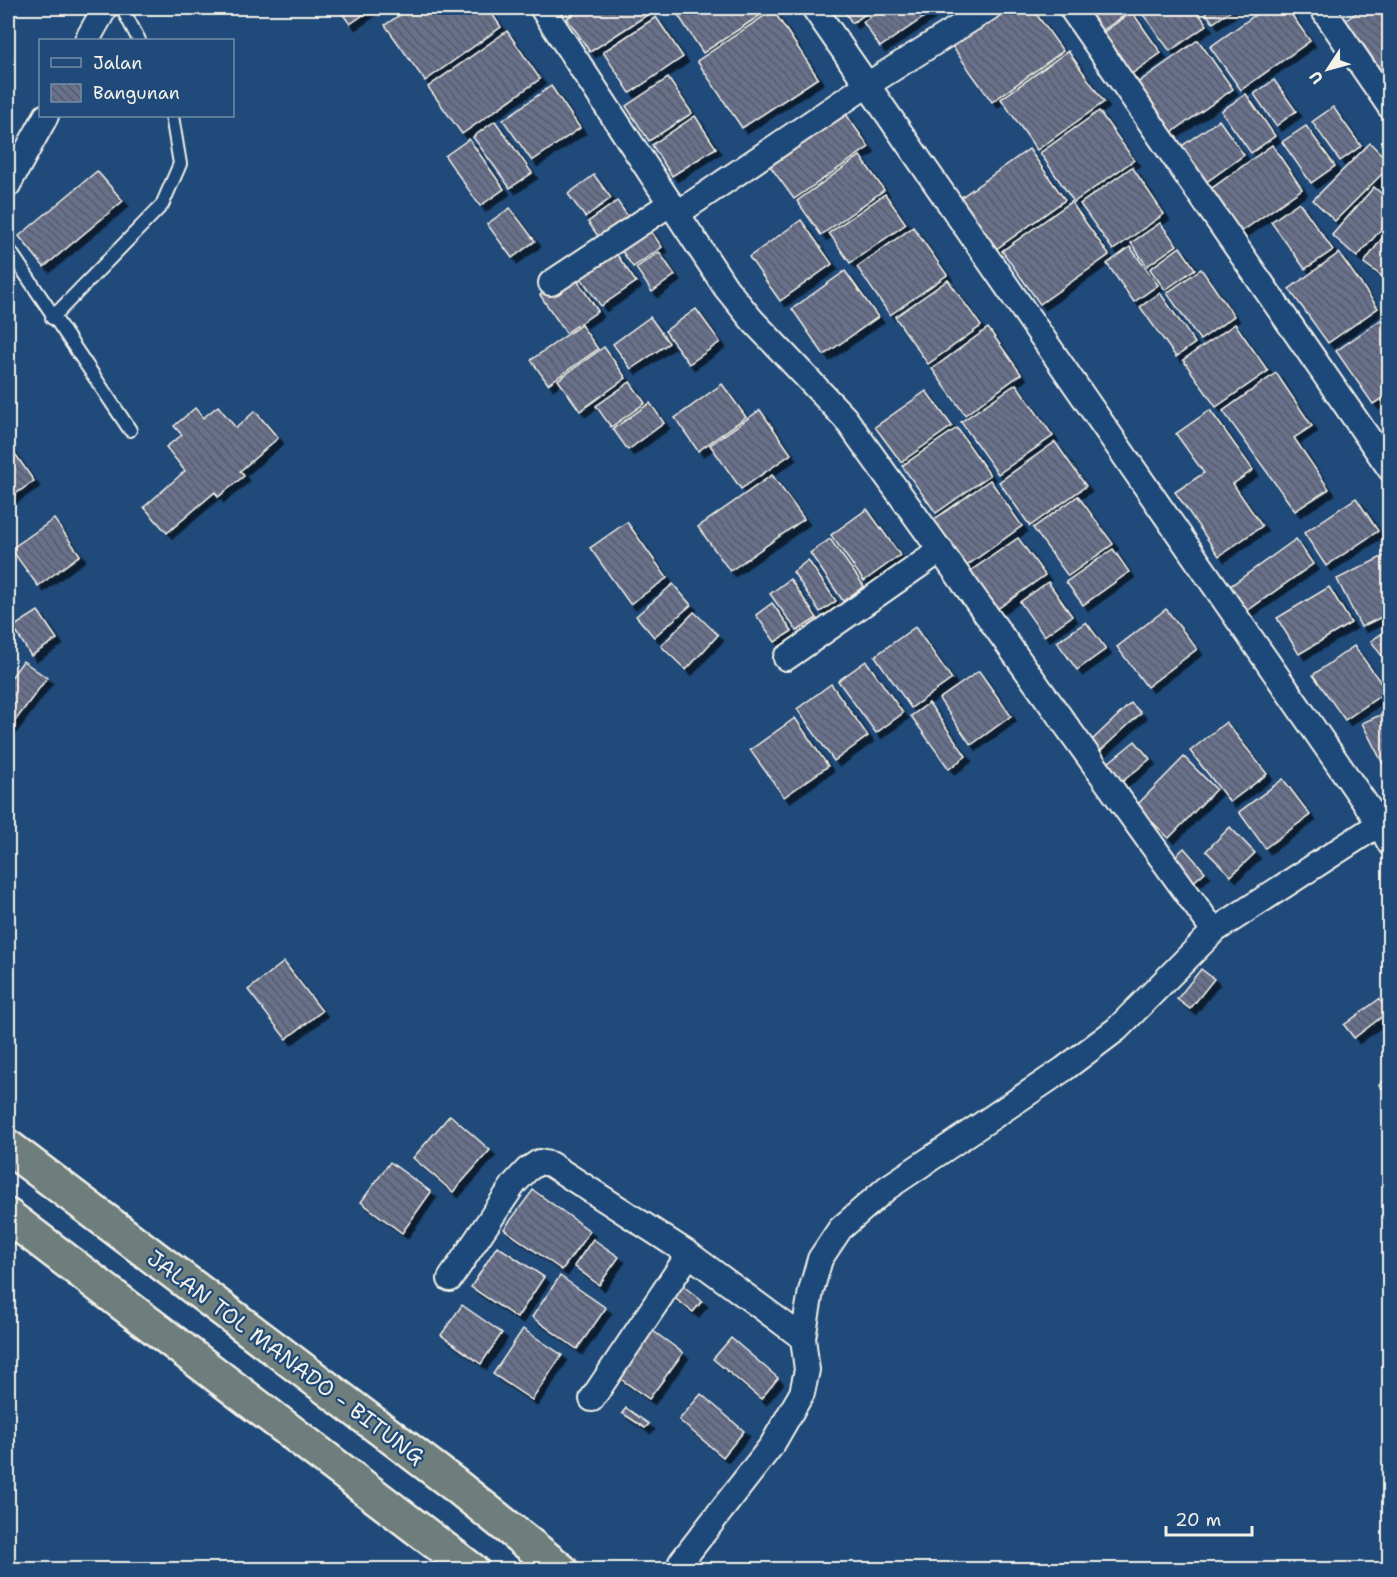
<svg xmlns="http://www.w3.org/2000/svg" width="1397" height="1577" viewBox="0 0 1397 1577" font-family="'Shantell Sans',sans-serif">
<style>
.building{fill:url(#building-back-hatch);stroke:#f4f1e8;stroke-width:1.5;filter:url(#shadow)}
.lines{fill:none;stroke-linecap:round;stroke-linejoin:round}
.lane-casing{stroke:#f4f1e8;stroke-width:16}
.street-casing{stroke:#f4f1e8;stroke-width:28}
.highway-casing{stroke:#f4f1e8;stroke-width:38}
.lane{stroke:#1f4a7a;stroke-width:12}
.street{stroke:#1f4a7a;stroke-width:24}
.highway{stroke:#6d7e7c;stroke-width:33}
.labels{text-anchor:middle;stroke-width:4.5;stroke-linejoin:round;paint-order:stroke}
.street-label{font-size:22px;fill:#f4f1e8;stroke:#1f4a7a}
</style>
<defs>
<pattern id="building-back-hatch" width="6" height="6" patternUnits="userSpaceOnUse" patternTransform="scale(1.5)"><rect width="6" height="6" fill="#68708b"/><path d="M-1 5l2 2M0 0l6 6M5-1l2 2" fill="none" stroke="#585c68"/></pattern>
<filter id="shadow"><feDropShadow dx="5.5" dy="5.5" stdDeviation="0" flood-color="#0009"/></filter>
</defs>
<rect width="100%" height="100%" fill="#1f4a7a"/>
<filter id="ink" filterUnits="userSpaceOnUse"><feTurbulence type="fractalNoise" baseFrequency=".0167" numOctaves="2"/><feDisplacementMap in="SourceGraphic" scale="12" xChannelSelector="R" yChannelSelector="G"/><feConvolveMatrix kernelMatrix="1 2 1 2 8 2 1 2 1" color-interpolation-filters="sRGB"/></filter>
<g filter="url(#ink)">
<!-- building -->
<g class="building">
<path d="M338,8H373L350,24Z"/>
<path d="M410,8H488L501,27L425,81L385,25Z"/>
<path d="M583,8H642L647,15L590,52L567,18Z"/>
<path d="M683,8H771L703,53L676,12Z"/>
<path d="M842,8H875L852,23Z"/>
<path d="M884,8H927L930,13L880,47L863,22Z"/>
<path d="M1007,8H1032L1063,51L992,102L952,46Z"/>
<path d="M1080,8H1135L1099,33Z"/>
<path d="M1195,8L1207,25L1170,51L1139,9Z"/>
<path d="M1202,8H1235L1213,23Z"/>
<path d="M1265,8H1287L1310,41L1241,90L1210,47Z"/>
<path d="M1364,8H1390V73L1385,76L1346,20Z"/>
<path d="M773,10L818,78L742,128L697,61Z"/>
<path d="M1132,12L1161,53L1127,77L1098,36Z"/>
<path d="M656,17L683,57L630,93L603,52Z"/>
<path d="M507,31L540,79L462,134L428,87Z"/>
<path d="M1198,40L1233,89L1168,135L1133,86Z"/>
<path d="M1068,51L1104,102L1037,150L1001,99Z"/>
<path d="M668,78L692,113L649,141L626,106Z"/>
<path d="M1274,80L1296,111L1276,126L1254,94Z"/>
<path d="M551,86L580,128L532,161L503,120Z"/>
<path d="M1246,94L1275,136L1251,153L1221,111Z"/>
<path d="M1333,107L1361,146L1340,161L1312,122Z"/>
<path d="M1099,111L1134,160L1074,202L1040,153Z"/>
<path d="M845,113L869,147L794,199L770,166Z"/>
<path d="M695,116L716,148L672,176L652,145Z"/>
<path d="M1219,120L1244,155L1205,183L1179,148Z"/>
<path d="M495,121L532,173L510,188L473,137Z"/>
<path d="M1306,126L1335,166L1311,183L1282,142Z"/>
<path d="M469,139L504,189L480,206L445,156Z"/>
<path d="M1370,143L1390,163V166L1335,221L1313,200Z"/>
<path d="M1272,145L1302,189L1238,234L1208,191Z"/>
<path d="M1029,149L1065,200L992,252L956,201Z"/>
<path d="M860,156L884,190L821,235L797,201Z"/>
<path d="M1132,167L1164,214L1113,250L1080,204Z"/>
<path d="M97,171L123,201L44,267L19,236Z"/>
<path d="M594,175L611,198L585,217L568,194Z"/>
<path d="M1374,187L1390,201V219L1357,257L1332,235Z"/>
<path d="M885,194L906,224L850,263L829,233Z"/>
<path d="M617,201L632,222L603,243L588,222Z"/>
<path d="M1071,202L1109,255L1040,304L1002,251Z"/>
<path d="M1299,202L1333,250L1305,269L1271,222Z"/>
<path d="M510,208L535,241L512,258L487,224Z"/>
<path d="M801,220L832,264L780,301L749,257Z"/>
<path d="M1160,223L1177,245L1147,266L1131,243Z"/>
<path d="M648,227L662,247L633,267L619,247Z"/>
<path d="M913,227L947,275L890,315L857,267Z"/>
<path d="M1390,227V282L1364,263Z"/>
<path d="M1130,247L1158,285L1134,302L1107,264Z"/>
<path d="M1180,247L1195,269L1165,290L1150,269Z"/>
<path d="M615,252L636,282L601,306L580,277Z"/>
<path d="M659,252L675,275L652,292L636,268Z"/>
<path d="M1339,253L1378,308L1328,343L1289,289Z"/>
<path d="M1201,269L1234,316L1200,340L1167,293Z"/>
<path d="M845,271L878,317L824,355L792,309Z"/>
<path d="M572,273L598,311L566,333L540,295Z"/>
<path d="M948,280L981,326L928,364L895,317Z"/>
<path d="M1160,293L1195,343L1176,357L1140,307Z"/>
<path d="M696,309L720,342L689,364L665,331Z"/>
<path d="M650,317L669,343L631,369L613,344Z"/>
<path d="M1382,319L1390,330V393L1373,404L1336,351Z"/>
<path d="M1235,324L1268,371L1216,407L1183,360Z"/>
<path d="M581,325L598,349L548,384L531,360Z"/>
<path d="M988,328L1021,374L965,415L932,369Z"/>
<path d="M604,347L626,378L580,411L558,380Z"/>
<path d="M1276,373L1312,426L1294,438L1329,489L1295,511L1223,411Z"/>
<path d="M630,382L645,403L611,427L596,406Z"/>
<path d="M722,384L746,417L698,451L675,418Z"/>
<path d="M1016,384L1053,436L998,474L961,422Z"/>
<path d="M926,391L952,426L901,462L875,427Z"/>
<path d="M650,403L664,423L628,450L613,429Z"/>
<path d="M218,406L236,428L255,411L278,438L240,471L244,476L218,497L215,492L167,533L144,507L185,471L166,447L182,435L174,426L195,408L203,418Z"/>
<path d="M760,410L791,454L741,489L710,445Z"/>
<path d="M1210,410L1253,470L1233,484L1262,526L1219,556L1175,492L1204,473L1176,434Z"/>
<path d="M957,428L990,475L936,513L902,466Z"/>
<path d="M1055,442L1086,486L1030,526L999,482Z"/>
<path d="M11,448L34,481L8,499V450Z"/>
<path d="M772,475L804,519L730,571L698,527Z"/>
<path d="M990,480L1022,526L965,567L932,521Z"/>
<path d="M1078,496L1113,544L1068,576L1033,528Z"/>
<path d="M1356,498L1378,531L1326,566L1304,533Z"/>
<path d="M867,509L900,555L864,581L831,535Z"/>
<path d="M54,519L80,555L38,586L11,549Z"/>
<path d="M627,522L667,578L630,604L590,548Z"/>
<path d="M1018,538L1045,575L993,612L966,574Z"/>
<path d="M830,539L864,586L843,601L810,553Z"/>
<path d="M1296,539L1313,564L1247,611L1229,587Z"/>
<path d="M1113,549L1129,572L1083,605L1066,582Z"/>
<path d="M1390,553V613L1361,627L1337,579Z"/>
<path d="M808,560L836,601L820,612L793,572Z"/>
<path d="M790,579L817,618L797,631L770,594Z"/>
<path d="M1048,582L1072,616L1044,636L1020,602Z"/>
<path d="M673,584L691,605L654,637L636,616Z"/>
<path d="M1329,587L1351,623L1299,654L1277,618Z"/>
<path d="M772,603L792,631L775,642L756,615Z"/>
<path d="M1166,609L1197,649L1147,687L1117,647Z"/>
<path d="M38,611L57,639L31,656L13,627Z"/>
<path d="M694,612L718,635L686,670L661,646Z"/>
<path d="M1086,622L1106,649L1077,670L1057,642Z"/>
<path d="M915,627L952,679L911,708L875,656Z"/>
<path d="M1390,628V667L1371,641Z"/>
<path d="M1354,646L1387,691L1345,720L1313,675Z"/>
<path d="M23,661L47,678L9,729L8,682Z"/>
<path d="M866,661L903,713L876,733L838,681Z"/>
<path d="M979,671L1011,716L971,745L939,699Z"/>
<path d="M831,684L868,736L834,761L797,709Z"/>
<path d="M929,703L966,756L949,769L911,716Z"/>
<path d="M1131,703L1141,713L1100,751L1091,741Z"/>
<path d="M1385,713L1390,722V761L1383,764L1362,723Z"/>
<path d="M795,718L828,766L784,797L750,750Z"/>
<path d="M1226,722L1267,774L1230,802L1190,751Z"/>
<path d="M1135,741L1150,759L1118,785L1103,767Z"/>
<path d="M1184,757L1216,789L1169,838L1136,806Z"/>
<path d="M1283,779L1310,815L1265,848L1239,812Z"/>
<path d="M1230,827L1255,853L1231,876L1206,851Z"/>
<path d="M1184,848L1205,872L1191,884L1170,861Z"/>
<path d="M284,962L322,1011L286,1039L248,990Z"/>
<path d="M1201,969L1214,979L1190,1009L1177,999Z"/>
<path d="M1379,999L1388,1012L1354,1038L1344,1025Z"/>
<path d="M1390,1074V1097L1379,1085Z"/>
<path d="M450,1115L490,1150L453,1192L413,1158Z"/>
<path d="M390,1162L431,1192L402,1233L361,1202Z"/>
<path d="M533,1190L590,1231L562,1270L504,1229Z"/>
<path d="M593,1239L619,1257L599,1285L574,1266Z"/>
<path d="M497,1246L544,1277L517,1318L471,1287Z"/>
<path d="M560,1276L606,1308L577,1349L532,1317Z"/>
<path d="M677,1281L702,1301L693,1312L668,1293Z"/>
<path d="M462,1305L502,1333L481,1364L441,1335Z"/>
<path d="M645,1325L683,1353L649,1399L611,1372Z"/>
<path d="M523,1329L562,1355L532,1400L493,1374Z"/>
<path d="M731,1338L778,1378L761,1399L713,1359Z"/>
<path d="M701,1394L744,1431L723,1457L679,1420Z"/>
<path d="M626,1408L649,1424L645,1428L622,1413Z"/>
</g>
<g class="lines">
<!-- lane casing -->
<g class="lane-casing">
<g id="lane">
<path d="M122,8L139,40"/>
<path d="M8,248L130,430"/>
<path d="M52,318L162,205L180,164L172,116"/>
</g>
</g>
<!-- street casing -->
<g class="street-casing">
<g id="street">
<path d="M542,8L726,288L752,320L845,418L1214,931"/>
<path d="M814,8L1379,823L1390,844"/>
<path d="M1071,8L1390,469"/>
<path d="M1322,8L1390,107"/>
<path d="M87,40L105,8"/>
<path d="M8,185L46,116"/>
<path d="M678,213L867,85L989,8"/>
<path d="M551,283L671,203"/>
<path d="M786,658L941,550"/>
<path d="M450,1279L514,1184L527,1170L539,1162L550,1164L689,1254L803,1338"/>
<path d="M592,1399L689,1254"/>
<path d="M681,1562L772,1445L802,1393L807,1370L803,1338L811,1291L820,1259L840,1229L887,1188L1064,1069L1117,1029L1214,931L1390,817"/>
</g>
</g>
<!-- highway casing -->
<g class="highway-casing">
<g id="highway">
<path d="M8,1147L455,1485L561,1570"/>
<path d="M8,1216L472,1570"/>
</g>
</g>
<!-- lane -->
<use href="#lane" class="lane"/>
<!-- street -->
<use href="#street" class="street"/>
<!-- highway -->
<use href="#highway" class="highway"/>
</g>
</g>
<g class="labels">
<!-- street labels -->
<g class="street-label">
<text transform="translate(286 1357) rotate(37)" y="8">JALAN TOL MANADO - BITUNG</text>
</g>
</g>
<!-- margin -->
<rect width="1397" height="1577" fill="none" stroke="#1f4a7a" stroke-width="30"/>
<rect x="15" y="15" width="1367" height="1547" fill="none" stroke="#f4f1e8" stroke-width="2" filter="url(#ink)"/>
<!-- legend -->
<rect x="39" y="39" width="195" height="78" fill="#1f4a7a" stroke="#748da6" stroke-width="1.5"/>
<rect x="51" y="58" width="30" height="9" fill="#1f4a7a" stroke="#748da6" stroke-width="1.5"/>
<text x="93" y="69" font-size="18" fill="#f4f1e8">Jalan</text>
<rect x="51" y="84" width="30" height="18" fill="url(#building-back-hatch)" stroke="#748da6" stroke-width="1.5"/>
<text x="93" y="99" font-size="18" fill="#f4f1e8">Bangunan</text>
<!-- north arrow -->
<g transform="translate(1328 69) rotate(234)" stroke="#1f4a7a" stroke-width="4.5" paint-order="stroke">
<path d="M0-4.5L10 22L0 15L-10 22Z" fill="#f4f1e8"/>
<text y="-9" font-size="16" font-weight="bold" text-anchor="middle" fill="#f4f1e8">U</text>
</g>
<!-- scale -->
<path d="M1166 1526v9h86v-9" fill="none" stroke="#f4f1e8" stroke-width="3"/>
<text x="1175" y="1526" font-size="18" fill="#f4f1e8" stroke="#1f4a7a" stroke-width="4.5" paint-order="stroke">20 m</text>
</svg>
